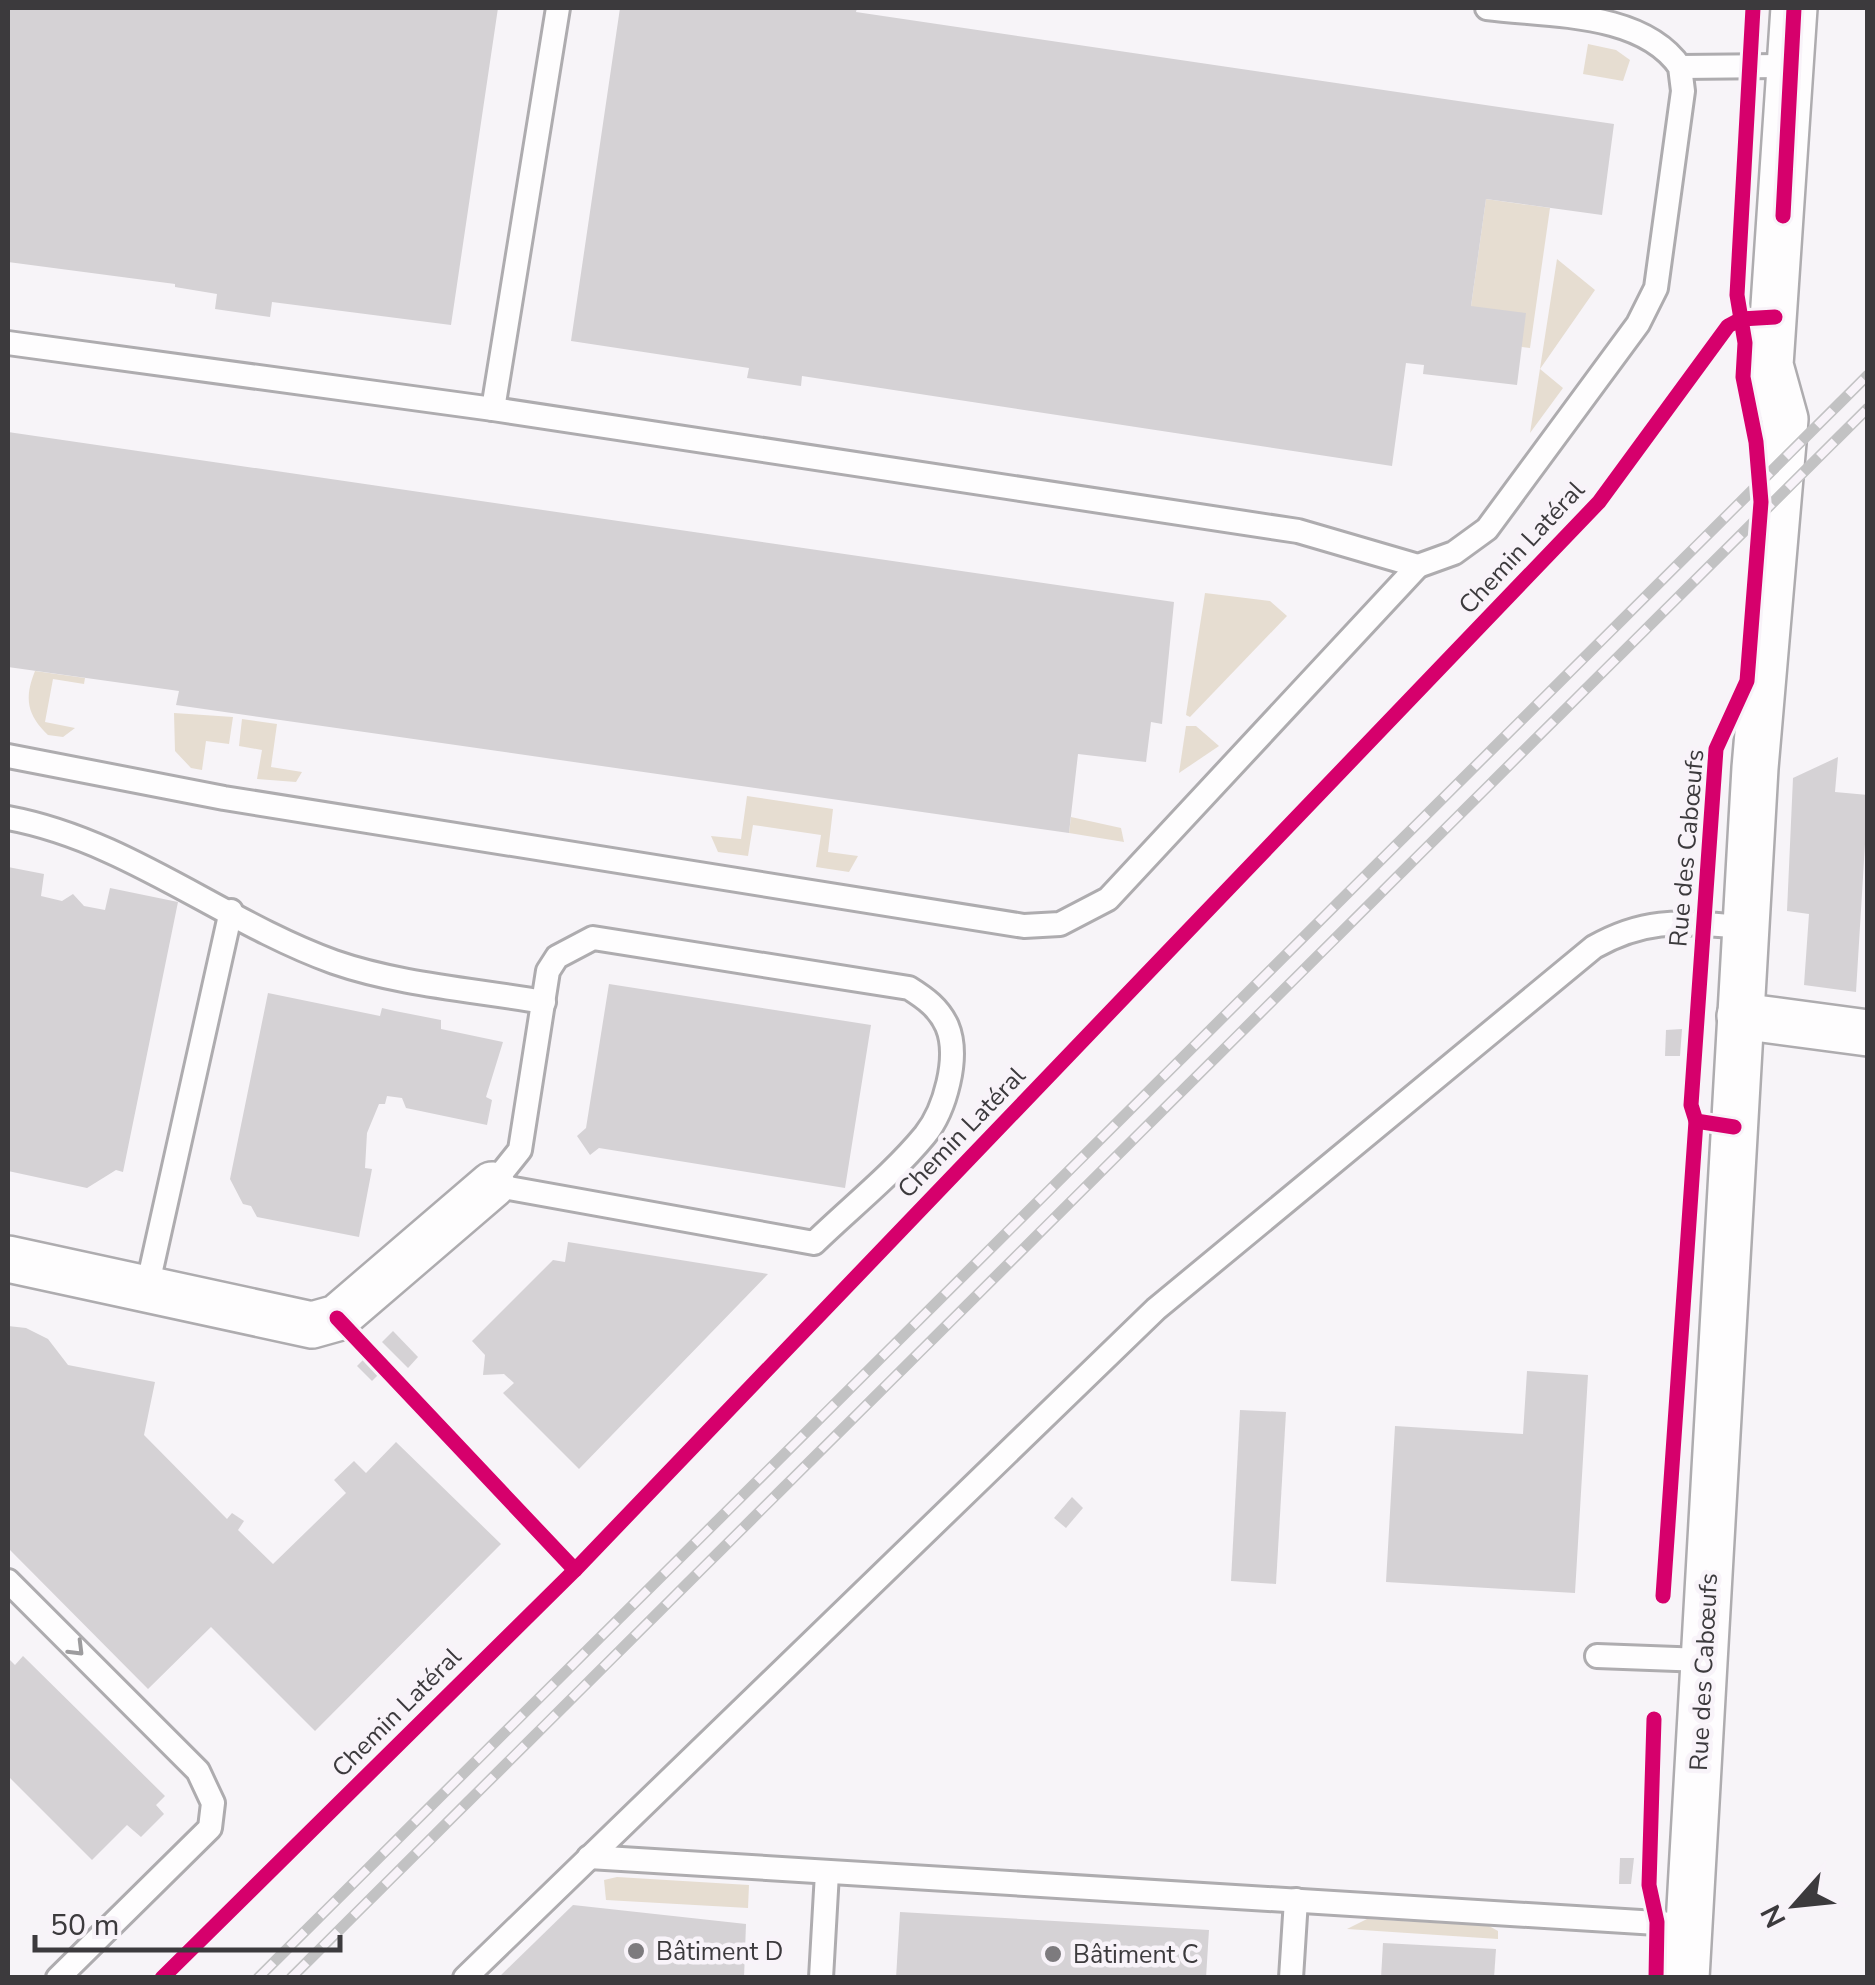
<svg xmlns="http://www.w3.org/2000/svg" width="1875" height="1985" viewBox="0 0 1875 1985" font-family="'Nunito Sans',sans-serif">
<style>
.green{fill:#e6ddd1}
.building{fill:#d5d2d5}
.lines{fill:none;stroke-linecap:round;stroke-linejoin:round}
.service-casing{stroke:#aeacaf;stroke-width:28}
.minor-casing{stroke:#aeacaf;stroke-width:50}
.service{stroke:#fefdfe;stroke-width:22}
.minor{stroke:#fefdfe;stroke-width:45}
.rail-casing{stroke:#c2c2c3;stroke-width:11}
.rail{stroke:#f8f3f9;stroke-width:8;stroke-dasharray:22;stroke-linecap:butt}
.cycleway-casing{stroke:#f8f3f9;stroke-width:21}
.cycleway{stroke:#d6006c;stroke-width:15}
.oneway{stroke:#9d9c9e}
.poi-dot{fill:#7d7b7e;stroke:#f8f3f9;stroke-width:4}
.labels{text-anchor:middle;stroke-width:9;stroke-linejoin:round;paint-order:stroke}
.street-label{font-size:25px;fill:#3c3a3d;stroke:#f8f3f9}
.poi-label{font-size:25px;fill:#3c3a3d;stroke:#f8f3f9;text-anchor:start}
</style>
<rect width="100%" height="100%" fill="#f7f4f8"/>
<!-- green -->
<g class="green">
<path d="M1588,44L1616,50L1630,60L1623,81L1583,74Z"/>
<path d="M1486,199L1550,208L1530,348L1522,347L1471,306Z"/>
<path d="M1557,259L1595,290L1540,369L1563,388L1530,433Z"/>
<path d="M1205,593L1270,601L1287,616L1190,717L1186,715Z"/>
<path d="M35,671L85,678L84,684L53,679L45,722L75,728L63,737L48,735C27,715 24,698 35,671Z"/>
<path d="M174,713L233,717L229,744L206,741L202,770L191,768L175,751Z"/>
<path d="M242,719L277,724L271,767L302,772L296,782L257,779L262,750L239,746Z"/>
<path d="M1186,726H1196L1219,746L1179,773Z"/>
<path d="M747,796L833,809L828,852L858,856L849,872L816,867L821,835L753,825L748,856L718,852L711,836L741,839Z"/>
<path d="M1071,817L1121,828L1124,842L1069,833Z"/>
<path d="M617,1877L749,1885L748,1908L606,1900L604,1880Z"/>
<path d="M1367,1919L1489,1926L1498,1931V1939L1347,1929Z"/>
</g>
<!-- building -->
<g class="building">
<path d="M8,8H498L451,325L272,302L270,317L215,309L217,294L175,287V284L8,262Z"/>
<path d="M620,8H857L856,12L1614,124L1602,215L1486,199L1471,306L1526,313L1517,385L1423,374L1424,365L1406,363L1392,466L802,376L801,386L747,378L749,368L571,341Z"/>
<path d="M8,432L1174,602L1162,724L1151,722L1146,762L1078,754L1069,833L176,705L179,691L8,667Z"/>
<path d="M1838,757L1835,792L1868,795L1856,992L1804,985L1809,914L1787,911L1793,778Z"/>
<path d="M8,867L44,874L41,896L62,901L73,894L84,906L105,910L110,888L178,902L123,1172L116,1170L87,1188L8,1171Z"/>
<path d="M609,984L871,1025L845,1188L599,1148L590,1155L577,1136L586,1128Z"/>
<path d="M268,993L380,1016L382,1008L395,1011L441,1020V1029L503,1042L486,1097L492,1100L487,1125L406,1108L402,1098L387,1096L385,1104H379L367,1133L365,1168L372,1169L359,1237L257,1217L251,1206L243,1204L230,1179Z"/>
<path d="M1682,1029L1680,1056H1665L1666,1030Z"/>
<path d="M568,1242L768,1274L579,1469L503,1393L514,1383L504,1374L483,1375L485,1355L472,1341L553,1260L565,1262Z"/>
<path d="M8,1326L26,1328L48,1339L68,1365L155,1382L144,1435L227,1519L232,1513L244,1521L238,1530L273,1564L346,1493L334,1480L354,1461L366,1473L396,1442L501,1544L315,1731L211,1627L148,1689L8,1548Z"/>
<path d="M393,1331L418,1357L408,1368L382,1342Z"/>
<path d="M364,1359L379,1374L372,1381L357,1366Z"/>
<path d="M1527,1371L1588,1375L1575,1593L1386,1582L1395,1426L1523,1434Z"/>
<path d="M1240,1410L1286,1412L1276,1584L1231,1581Z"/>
<path d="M1072,1497L1083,1508L1066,1528L1054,1518Z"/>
<path d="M23,1656L165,1796L156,1805L164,1814L141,1837L127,1825L92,1860L8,1776V1658L15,1665Z"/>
<path d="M1620,1858H1634L1631,1884H1619Z"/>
<path d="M573,1905L746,1924L744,1978H498Z"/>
<path d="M900,1912L1209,1930L1206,1978H896Z"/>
<path d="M1383,1943L1496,1949L1494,1978H1381Z"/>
</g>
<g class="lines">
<!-- service casing -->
<g class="service-casing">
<g id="service">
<path d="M1680,67L1791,66"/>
<path d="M8,343L493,409L1298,531L1418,566L1454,553L1487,529L1638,324L1656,288L1683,91L1680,67C1642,11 1547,16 1487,8"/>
<path d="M493,409L558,8"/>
<path d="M8,756L224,798L1024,926L1060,924L1108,899L1418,566"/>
<path d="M8,818C127,840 223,922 334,962C400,985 476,990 544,1002"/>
<path d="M593,938L909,988C925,998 939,1008 947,1026C960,1057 945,1110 925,1135C893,1174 850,1208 814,1243L492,1185L520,1150L548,971L557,957Z"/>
<path d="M147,1288L231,911"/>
<path d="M8,1581L198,1771L213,1803L210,1828L58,1978"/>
<path d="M1597,1656L1703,1660"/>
<path d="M589,1857L1689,1925"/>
<path d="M465,1978L1156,1309L1594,947C1649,916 1685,923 1745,927"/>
<path d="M821,1978L827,1873"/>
<path d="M1291,1978L1296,1900"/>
</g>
</g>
<!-- minor casing -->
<g class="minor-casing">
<g id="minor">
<path d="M1740,1016L1868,1033"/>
<path d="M8,1259L312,1325L337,1318L492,1185"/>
<path d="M1686,1978L1755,768L1785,419L1770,365L1794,8"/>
</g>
</g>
<!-- service -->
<use href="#service" class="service"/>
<!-- minor -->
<use href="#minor" class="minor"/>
<!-- rail casing -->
<g class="rail-casing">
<g id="rail">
<path d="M258,1978L1868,375"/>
<path d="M291,1978L1868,408"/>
</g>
</g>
<!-- rail -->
<use href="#rail" class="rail"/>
<!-- cycleway casing -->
<g class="cycleway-casing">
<g id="cycleway">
<path d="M1783,216L1794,8"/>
<path d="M1734,1127L1696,1121L1691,1105L1716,749L1747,681L1761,502L1756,442L1743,377L1745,343L1737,295L1753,8"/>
<path d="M337,1318L575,1570"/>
<path d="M1663,1596L1696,1121"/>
<path d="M1654,1719L1649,1885L1657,1922L1656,1978"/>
<path d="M162,1978L575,1570L1599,502L1728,326L1741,319L1775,317"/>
</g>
</g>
<!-- cycleway -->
<use href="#cycleway" class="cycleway"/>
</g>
<!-- one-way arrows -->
<defs><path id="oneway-chevron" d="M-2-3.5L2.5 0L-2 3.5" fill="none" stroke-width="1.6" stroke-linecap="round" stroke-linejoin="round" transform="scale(2.5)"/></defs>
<use class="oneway" href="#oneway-chevron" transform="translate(77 1649) rotate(45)"/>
<!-- markers -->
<g class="poi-dot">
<circle cx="636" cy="1951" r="10"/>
<circle cx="1053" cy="1954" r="10"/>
</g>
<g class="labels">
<!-- street labels -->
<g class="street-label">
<text transform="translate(1521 547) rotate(-47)" y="9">Chemin Latéral</text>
<text transform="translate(1686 848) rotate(-85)" y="9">Rue des Cabœufs</text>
<text transform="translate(961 1132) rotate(-46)" y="9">Chemin Latéral</text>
<text transform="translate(1703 1672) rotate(-87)" y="9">Rue des Cabœufs</text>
<text transform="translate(396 1712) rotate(-45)" y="9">Chemin Latéral</text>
</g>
<!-- poi labels -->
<g class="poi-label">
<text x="656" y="1960">Bâtiment D</text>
<text x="1073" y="1963">Bâtiment C</text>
</g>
</g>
<!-- border -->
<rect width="1875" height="1985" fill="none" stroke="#3c3a3d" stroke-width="20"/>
<!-- north arrow -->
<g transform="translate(1795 1905) rotate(243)" stroke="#f8f3f9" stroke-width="8" paint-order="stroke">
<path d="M0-8L18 38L0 25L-18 38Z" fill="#3c3a3d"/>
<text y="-15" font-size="28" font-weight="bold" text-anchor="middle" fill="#3c3a3d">N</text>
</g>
<!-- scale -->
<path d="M35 1935v15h305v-15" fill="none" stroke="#3c3a3d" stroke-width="5"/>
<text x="50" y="1935" font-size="30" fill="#3c3a3d" stroke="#f8f3f9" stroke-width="8" paint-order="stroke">50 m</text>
</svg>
